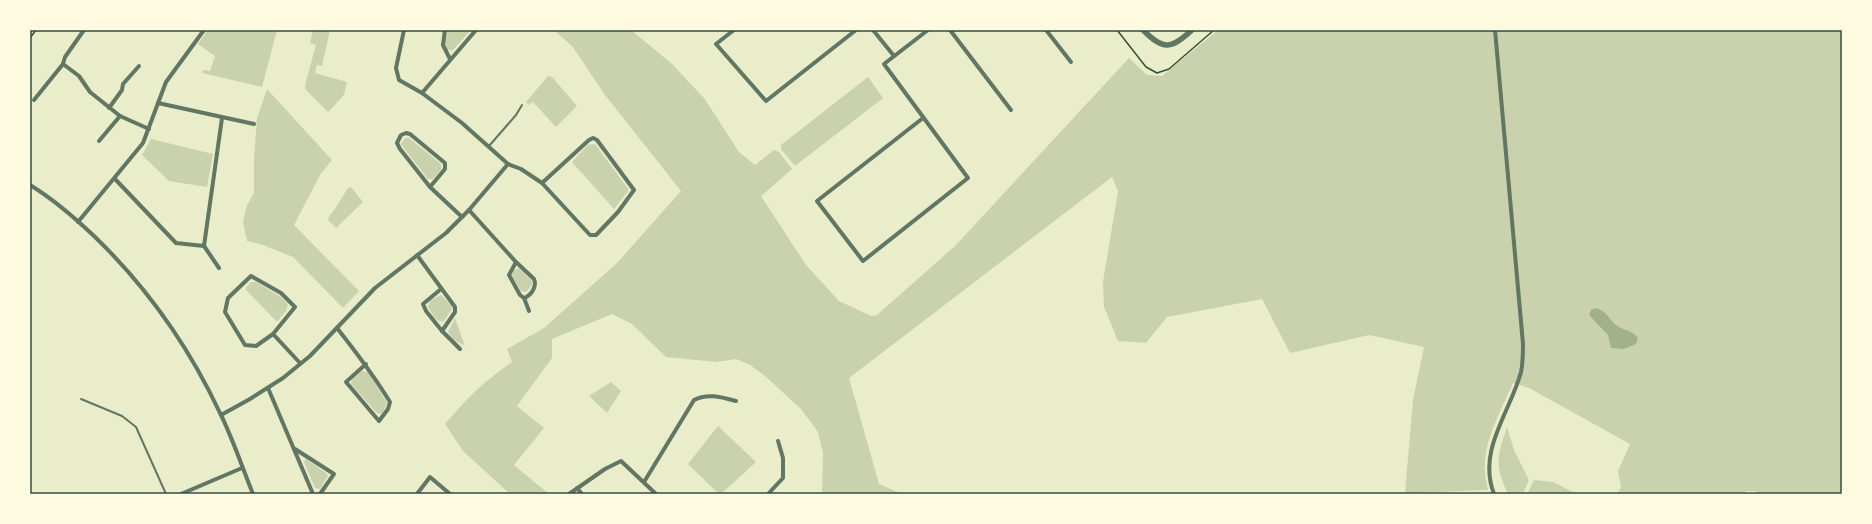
<svg xmlns="http://www.w3.org/2000/svg" width="1872" height="524" viewBox="0 0 1872 524" font-family="Spectral,serif">
<style>
.green{fill:#cad2ad}
.water{fill:#a3b18a}
.lines{fill:none;stroke-linecap:round;stroke-linejoin:round}
.path{stroke:#344e41;stroke-width:1.5}
.service{stroke:#617663;stroke-width:2}
.minor{stroke:#617663;stroke-width:4}
.tertiary{stroke:#617663;stroke-width:5.5}
.neatline{fill:none;stroke:#344e41;stroke-width:1.5}
</style>
<rect width="100%" height="100%" fill="#e9edc9"/>
<!-- green -->
<g class="green">
<path d="M208,30H277L262,87L202,73L203,70L210,71L215,56L198,44Z"/>
<path d="M313,30H330L322,66L317,65L315,73L347,82L344,95L328,112L306,90L305,85L316,45L310,43Z"/>
<path d="M448,30H471L452,51L447,49L445,42Z"/>
<path d="M554,30H631L672,64L704,98L739,152L755,165L774,150L779,152L792,169L761,196L806,265L839,301L871,316L877,315L955,246L1129,58L1147,75L1162,76L1218,30H1842V494H1756L1757,491H1746L1745,494H1617L1621,487L1618,471L1630,444L1529,388L1513,383C1503,406 1486,437 1485,462C1484,472 1486,481 1488,490L1405,493L1413,400L1424,347L1369,335L1290,353L1262,299L1167,317L1146,343L1118,341L1104,307L1103,282L1118,191L1112,177L849,378L879,484L902,494H822L823,453L818,432L801,409L765,376L750,365L736,359L716,362L666,357L632,324L612,314L552,339V358L517,406L544,428L514,465L549,494H510L463,451L445,424C468,397 483,382 512,362L507,349L544,328L617,263L681,191L605,95L573,47Z"/>
<path d="M548,76L552,77L577,106L556,127L533,102L529,105L526,102Z"/>
<path d="M868,77L883,98L795,166L781,149V145Z"/>
<path d="M267,89L332,160L320,175L294,225L359,291L343,308L293,257L263,245L247,241L243,222L247,205L254,193V159L257,118Z"/>
<path d="M405,138H409L441,164V170L433,179H428L402,146L401,144Z"/>
<path d="M151,139L213,154L207,187L169,181L142,155Z"/>
<path d="M595,144L629,190L614,209L572,162L588,145Z"/>
<path d="M351,187L363,202L336,228L328,220L329,216L333,212L348,188Z"/>
<path d="M519,268L532,281V285L526,292L521,291L512,276L513,271Z"/>
<path d="M251,282H256L281,297L288,304L286,311L277,322L245,289Z"/>
<path d="M441,295L451,305L452,309L444,321C436,324 432,313 428,307L430,301Z"/>
<path d="M455,318L465,346L454,340L448,332Z"/>
<path d="M362,371L368,372L387,403L383,412L380,414L377,413L351,384L352,380Z"/>
<path d="M611,382L621,391L607,413L589,396Z"/>
<path d="M718,426L756,462L721,494H719L688,464Z"/>
<path d="M1507,427L1514,450L1529,480L1523,494H1508C1494,465 1497,457 1507,427Z"/>
<path d="M306,459L326,473L328,476L320,489L315,488L304,462Z"/>
<path d="M1534,480L1553,482L1577,494H1527Z"/>
</g>
<!-- water -->
<path class="water" d="M1597,308C1607,312 1609,319 1616,325C1624,331 1632,330 1638,338L1636,344L1624,349L1611,348L1608,335L1589,315L1591,310Z"/>
<g class="lines">
<!-- path -->
<g class="path">
<path d="M1117,30L1146,67L1157,73L1169,69L1214,30"/>
<path d="M30,38L36,30"/>
</g>
<!-- service -->
<g class="service">
<path d="M489,146L516,115L522,105"/>
<path d="M81,399L122,416L136,427L166,494"/>
</g>
<!-- minor -->
<g class="minor">
<path d="M84,30L65,57L63,64L79,76L90,92L120,116L149,129"/>
<path d="M404,30L396,68L399,80L422,93L462,123L508,164L521,169L542,183L590,235H596L598,233L618,212L634,190L597,140L593,138L589,140L542,183"/>
<path d="M445,30L443,45L450,59"/>
<path d="M734,30L716,44L766,101L856,30"/>
<path d="M873,30L894,56"/>
<path d="M950,30L1011,110"/>
<path d="M1046,30L1071,62"/>
<path d="M422,93L476,30"/>
<path d="M34,100L63,64"/>
<path d="M158,103L254,124"/>
<path d="M109,108L122,90L123,84L139,66"/>
<path d="M923,118L817,201L863,261L968,178L884,64L928,30"/>
<path d="M99,141L120,116"/>
<path d="M115,179L176,243L204,246L222,118"/>
<path d="M30,185C53,199 75,218 94,236C148,288 188,345 220,413C233,439 242,467 253,494"/>
<path d="M430,187L445,169V163L410,134L406,133L401,135L397,143L400,149L430,187L462,217"/>
<path d="M469,210L516,262L509,275L520,295L524,298C532,295 537,286 534,279L516,262"/>
<path d="M78,222L143,143L166,82L204,30"/>
<path d="M204,246L219,268"/>
<path d="M417,255L455,307V312L442,331L426,311L423,304L441,289"/>
<path d="M524,298L529,311"/>
<path d="M337,328C356,352 374,376 390,402L388,409L379,421L346,382L366,364"/>
<path d="M442,331L460,349"/>
<path d="M273,334L295,307L281,293L251,276L228,298L225,312L245,345L256,346L273,334L300,363"/>
<path d="M268,388L313,494"/>
<path d="M221,415L250,399L283,378L310,356L375,288L446,233L469,210L508,164"/>
<path d="M295,449L334,474L320,494"/>
<path d="M644,482L694,400C707,393 721,397 736,401"/>
<path d="M577,488L582,494"/>
<path d="M181,494L242,468"/>
<path d="M417,494L430,477L450,494"/>
<path d="M569,494L605,469L621,461L656,494"/>
<path d="M768,494L783,478V458L778,441"/>
<path d="M1494,494C1477,450 1510,413 1521,372C1523,363 1523,353 1523,344L1495,30"/>
</g>
<!-- tertiary -->
<path class="tertiary" d="M1143,30C1164,51 1171,49 1192,30"/>
</g>
<!-- border -->
<rect width="1872" height="524" fill="none" stroke="#fefae0" stroke-width="62"/>
<rect x="31" y="31" width="1810" height="462" class="neatline"/>
</svg>
